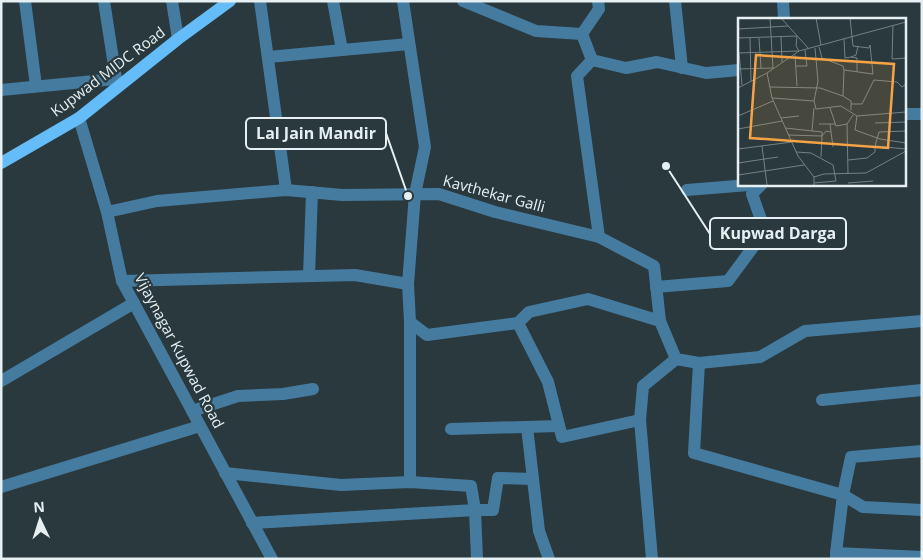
<svg xmlns="http://www.w3.org/2000/svg" width="923" height="560" viewBox="0 0 923 560" font-family="'Open Sans',sans-serif">
<style>
.lines{fill:none;stroke-linecap:round;stroke-linejoin:round}
.minor{stroke:#467ba0;stroke-width:12}
.major{stroke:#64bcf8;stroke-width:12}
.labels{text-anchor:middle;stroke-width:4.5;stroke-linejoin:round;paint-order:stroke}
.street-label{font-size:15px;fill:#e6f0f2;stroke:#29393d}
.inset-road{fill:none;stroke:#758285;stroke-width:1}
.view{fill:#f6a246;fill-opacity:0.15;stroke:#f6a246;stroke-width:2.5}
.inset-edge{fill:none;stroke:#e6f0f2;stroke-width:2.5}
.leader{fill:none;stroke:#e6f0f2;stroke-width:2}
.callout-dot{fill:#e6f0f2;stroke:#29393d;stroke-width:2}
.callout{fill:#29393d;stroke:#e6f0f2;stroke-width:2}
.callout-label{font-size:16px;text-anchor:middle;font-weight:bold;fill:#e6f0f2}
</style>
<rect width="100%" height="100%" fill="#29393d"/>
<g class="lines">
<!-- minor -->
<g class="minor">
<path d="M25,1L36,86"/>
<path d="M104,1L117,85"/>
<path d="M172,1L178,39"/>
<path d="M260,1L286,190"/>
<path d="M403,1L425,147L415,194L408,284"/>
<path d="M463,1L536,31L582,34"/>
<path d="M675,1L682,68"/>
<path d="M783,1L784,19"/>
<path d="M582,34L592,60L626,68L657,62L706,73L739,70"/>
<path d="M582,34L599,9L598,1"/>
<path d="M342,50L409,44"/>
<path d="M269,57L342,50L333,1"/>
<path d="M1,90L115,79"/>
<path d="M904,114H922"/>
<path d="M79,118L107,212L122,281L272,559"/>
<path d="M687,190L761,184"/>
<path d="M107,212L157,201L286,190L342,195L439,194L495,212L599,237L577,76L592,60"/>
<path d="M599,237L654,266L660,321"/>
<path d="M309,276L312,192"/>
<path d="M122,281L355,275L408,284L410,322L427,335L518,323L529,312L588,299L660,321L676,359L699,363L760,357L805,331L922,321"/>
<path d="M656,287L728,281L765,231L752,194L762,184"/>
<path d="M518,323L548,382L562,437L640,420L643,386L676,359"/>
<path d="M699,363L694,453L843,495L863,507L922,510"/>
<path d="M1,381L134,303"/>
<path d="M822,400L922,390"/>
<path d="M192,411L238,396L283,394L313,389"/>
<path d="M640,420L652,559"/>
<path d="M527,427L539,531L549,559"/>
<path d="M451,429L559,426"/>
<path d="M225,473L341,485L410,482L471,486L475,510H493L498,478L533,479"/>
<path d="M410,482V322"/>
<path d="M1,487L200,426"/>
<path d="M252,523L475,510L477,559"/>
<path d="M836,553L843,495L851,457L922,451"/>
<path d="M836,559V553L922,557"/>
</g>
<!-- major -->
<path class="major" d="M1,163L79,118L178,39L230,1"/>
</g>
<g class="labels">
<!-- street labels -->
<g class="street-label">
<text transform="translate(108 72) rotate(-37)" y="5">Kupwad MIDC Road</text>
<text transform="translate(494 194) rotate(15)" y="5">Kavthekar Galli</text>
<text transform="translate(179 351) rotate(62)" y="5">Vijaynagar Kupwad Road</text>
</g>
</g>
<!-- overview -->
<g transform="translate(738 18)">
<rect width="168" height="168" fill="#29393d"/>
<path class="inset-road" d="M32,0L35,50M43,0L71,31M78,0L83,27M155,8L154,41L168,40M0,11L50,8M43,19L44,44M0,20L59,18L58,28L61,33L0,35M12,20L13,63M21,20L23,50M106,21L107,40L113,39M81,29L84,40L105,48L106,52L135,56L132,27L131,30L115,28L112,0M1,35L4,67M57,37L59,68M58,48H69L67,32M0,51L35,50M119,54V40L113,39L118,37L120,28M29,55L34,80L60,138L76,159V167M32,69L82,70L105,78L106,52M0,70L29,55L61,33L168,4M105,78L113,83V92M34,80L76,83L78,91L103,88L119,98L168,94M76,83L80,63L77,30M113,86H124L136,62L159,64L164,69L168,66M92,90L98,108L109,106L115,97M0,98L35,83M119,98L117,112L142,121L168,125M43,100L61,98M137,105L168,104M81,106H97M92,106L95,129M109,106L110,156M47,110L84,114V118L88,113L93,114M0,111L44,103M74,113L76,90M50,117L84,118L83,139M24,128L29,167M137,128L141,114L168,113M0,131L54,124M58,134L73,135L95,147L98,163L76,165M110,142L129,140L137,134V128L168,131M0,145L40,139M0,157L66,147M76,159L86,156L128,155L168,133M110,165L135,163"/>
<path class="view" d="M18,37L156,46L150,130L12,120Z"/>
<rect width="168" height="168" class="inset-edge"/>
</g>
<!-- callouts -->
<path class="leader" d="M408 196L386 133M666 166L710 234"/>
<g class="callout-dot">
<circle cx="408" cy="196" r="5"/>
<circle cx="666" cy="166" r="5"/>
</g>
<g class="callout">
<rect x="246" y="118" width="140" height="31" rx="5"/>
<rect x="710" y="218" width="136" height="31" rx="5"/>
</g>
<g class="callout-label">
<text x="316" y="139">Lal Jain Mandir</text>
<text x="778" y="239">Kupwad Darga</text>
</g>
<!-- border -->
<rect width="923" height="560" fill="none" stroke="#e6f0f2" stroke-width="5"/>
<!-- north arrow -->
<g transform="translate(40 520) rotate(356)" stroke="#29393d" stroke-width="4" paint-order="stroke">
<path d="M0-4L9 19L0 12L-9 19Z" fill="#e6f0f2"/>
<text y="-8" font-size="14" font-weight="bold" text-anchor="middle" fill="#e6f0f2">N</text>
</g>
</svg>
